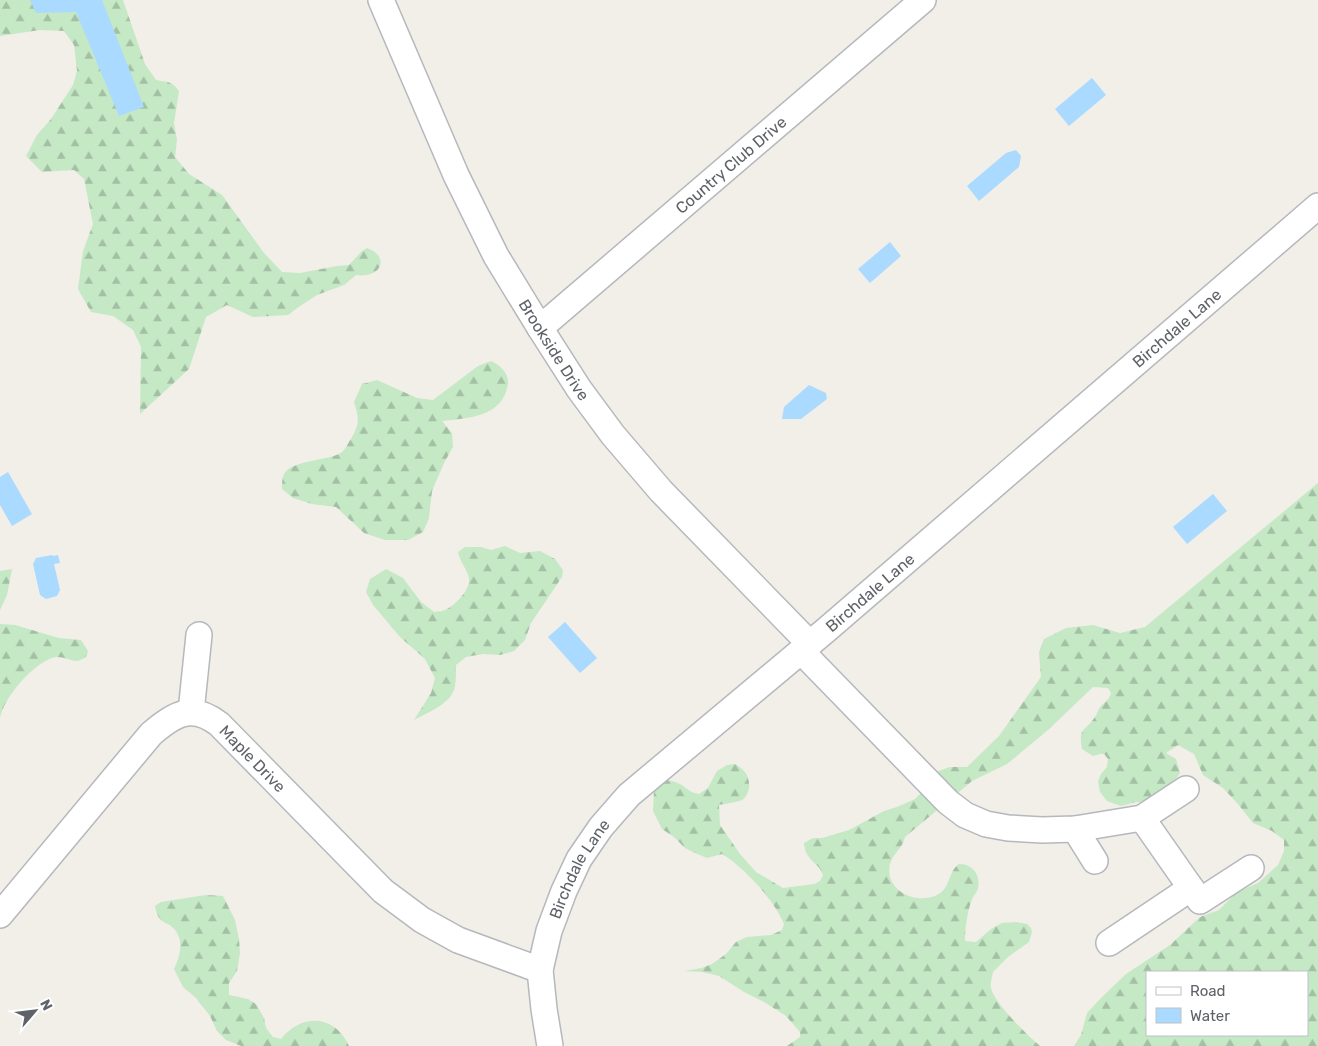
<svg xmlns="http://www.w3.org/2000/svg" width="1318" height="1046" viewBox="0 0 1318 1046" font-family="Rubik,sans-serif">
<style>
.forest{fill:url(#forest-firs);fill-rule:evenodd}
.water{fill:#aadaff}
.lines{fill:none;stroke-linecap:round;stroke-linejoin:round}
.minor-casing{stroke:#b5b8bc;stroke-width:28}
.minor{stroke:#fff;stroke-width:25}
.labels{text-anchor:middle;stroke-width:4.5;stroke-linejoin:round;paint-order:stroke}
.street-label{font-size:16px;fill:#5f6368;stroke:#fff}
</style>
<defs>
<pattern id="forest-firs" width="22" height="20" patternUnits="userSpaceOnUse" patternTransform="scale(1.25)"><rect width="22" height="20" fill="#c5e8c5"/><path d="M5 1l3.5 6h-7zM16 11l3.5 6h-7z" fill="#a3c0a4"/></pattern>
</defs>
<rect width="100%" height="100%" fill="#f1efe8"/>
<!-- forest -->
<g class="forest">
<path d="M0,0H123L145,64L156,80C167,82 172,81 179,91L174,123L177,140L175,157L189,174L222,195L264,253L282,272L300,273L337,266L349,265L362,251L367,248C390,256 382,279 356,275L344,285L317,295L297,308L288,315L253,317L227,305L206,317L189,369L140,414L141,347L133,330L113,316L91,312L78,289L83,251L93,224L84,179L74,170L42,172L26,156L37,135L51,119L73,85L77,71L74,45L64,31L40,30L0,36Z"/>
<path d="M491,361C500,365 509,373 508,384C503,417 469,418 442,421L452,433L453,447L444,463L432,491L429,518L423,532L408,540H385L364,533L336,507L312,504L293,498L282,489C282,485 282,480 283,477C287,459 329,462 342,452C346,449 348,443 351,439C360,423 359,419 354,402L362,384L377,380L417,398L433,400L478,366Z"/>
<path d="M1318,483V1046H1074L1081,1035L1087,1013L1101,998L1126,974L1170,945L1200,917L1219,910L1237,892L1258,883L1278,865L1284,851V840L1272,831L1253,823L1238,804L1223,788L1203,775L1194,754L1178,745L1166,753L1176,759L1180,773L1166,793L1149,802H1136L1121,806L1107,801L1100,792L1098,781L1101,774L1107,767L1108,759L1104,754H1100L1093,756L1082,749C1078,727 1085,732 1095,717C1098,713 1098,709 1101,706C1106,701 1109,700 1111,693L1108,688L1093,687L1048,730L1007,764L972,781L905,837C903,848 893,853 890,864C884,891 916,905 937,895C948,890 948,878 954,869C955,867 957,866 959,864C972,864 981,874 978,888C977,893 972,897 971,902C967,914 965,928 965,941L976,942L991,929L1002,923L1016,922L1027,924L1031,928L1032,932L1029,942L1008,957L993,972C992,977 990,983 991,988C994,1003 1028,1036 1040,1046H787L800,1037V1032L786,1016L764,1002L744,992L719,976L703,972L684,971L702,968L712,964L726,954L736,942L747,937L771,935L782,930L784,924C774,900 744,867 722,854L707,858L695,853L685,848L674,837L662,829L653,811L654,790L659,779C667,780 674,781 680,784C689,789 688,792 699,794L708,788L717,771L727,765L735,764C738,766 740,767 742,769C751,776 752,793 742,800C738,802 724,804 719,805L720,825L740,854L756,872L783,888L814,884L820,881L823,875C819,862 805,861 804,843L813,838H822L849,830L884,811L897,807L915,799L920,794L923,784L936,772L950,767H967L999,736L1041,677L1039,652L1044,639L1066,628L1093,625L1120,633L1145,627ZM1147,972H1307V1035H1147Z"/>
<path d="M505,546L520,553L540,551L555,559L563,570L562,577L531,623L525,640L514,651L500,655L483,654L466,657L456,665C456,672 456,679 455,686C452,704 428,712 414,720L431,693L435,678L425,659L400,637L373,605L366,592L370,579L386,569L403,578L421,602L434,612C435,612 441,611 442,611C453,608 471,590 469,578C467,569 460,562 458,552L465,547H481L491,550Z"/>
<path d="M12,569L7,595L0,610V571Z"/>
<path d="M0,624L15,625L59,638L81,640L88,651L86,657C83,659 79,661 75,661C68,660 60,655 52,658C32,665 4,697 0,718Z"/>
<path d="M206,895L223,896L235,920L239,939L240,953L237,971L229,983V995L248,999L256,1004L264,1018L266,1028L273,1037L281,1039C301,1013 335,1014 349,1046H241L226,1040L217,1031L210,1016L196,998L183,987L174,969C181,955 185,937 171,926C170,925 165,923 164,922C158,919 156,912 155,906L161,902Z"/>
</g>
<!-- water -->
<g class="water">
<path d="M30,0H102L144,107L119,116L76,12L36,13Z"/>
<path d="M1092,78L1106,95L1069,126L1055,109Z"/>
<path d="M1016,150L1021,156L1019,167L979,201L967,186L1006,153Z"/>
<path d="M890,242L901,256L870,283L858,269Z"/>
<path d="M809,385L826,393L827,399L801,419H782L784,407Z"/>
<path d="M8,472L32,514L12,526L0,505V477Z"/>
<path d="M1213,494L1227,511L1187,544L1173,527Z"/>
<path d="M52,555L53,556L58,555L60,563L54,564L60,590L57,596L46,599L40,595L33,564L36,558Z"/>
<path d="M565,622L597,658L580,673L548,637Z"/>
</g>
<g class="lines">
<!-- minor casing -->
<g class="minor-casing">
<g id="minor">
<path id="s1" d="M381,0L456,175L496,256L540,328L579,389L613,435L661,491L810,644"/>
<path id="s2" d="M540,328L923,0"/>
<path d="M801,651L948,802L965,815L986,824L1008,828L1042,830L1075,829L1142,818L1186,789"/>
<path d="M191,712L199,635"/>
<path d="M1142,818L1200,901L1251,868"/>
<path d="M1075,829L1095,861"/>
<path id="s3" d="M0,915L151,734C174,714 192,703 219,724L383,891L422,920L458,940L540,970"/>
<path d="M1109,943L1191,888"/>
<path id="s4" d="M550,1046L544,1009L540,970L549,931L564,891L579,859L601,827L629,795L825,631L1318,206"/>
</g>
</g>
<!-- minor -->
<use href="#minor" class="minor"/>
</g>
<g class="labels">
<!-- street labels -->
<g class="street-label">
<text dy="6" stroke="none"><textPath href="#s2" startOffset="251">Country Club Drive</textPath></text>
<text dy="6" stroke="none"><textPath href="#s4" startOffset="996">Birchdale Lane</textPath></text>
<text dy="6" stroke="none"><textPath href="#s1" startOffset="391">Brookside Drive</textPath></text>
<text dy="6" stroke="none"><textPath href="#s4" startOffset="591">Birchdale Lane</textPath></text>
<text dy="6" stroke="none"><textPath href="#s3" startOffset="361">Maple Drive</textPath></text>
<text dy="6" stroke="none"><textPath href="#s4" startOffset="186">Birchdale Lane</textPath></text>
</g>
</g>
<!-- legend -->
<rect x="1146" y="971" width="162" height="65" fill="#ffffff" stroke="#bfc1c3"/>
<rect x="1156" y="987" width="25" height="8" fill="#ffffff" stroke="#bfc1c3"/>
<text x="1190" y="996" font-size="15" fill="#5f6368">Road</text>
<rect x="1156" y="1008" width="25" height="15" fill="#aadaff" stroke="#bfc1c3"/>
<text x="1190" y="1021" font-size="15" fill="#5f6368">Water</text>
<!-- north arrow -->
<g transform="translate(35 1011) rotate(62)" stroke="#ffffff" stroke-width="4" paint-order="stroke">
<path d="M0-4L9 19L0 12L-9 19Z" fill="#5f6368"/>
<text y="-8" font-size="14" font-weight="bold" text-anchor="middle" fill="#5f6368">N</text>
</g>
</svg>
